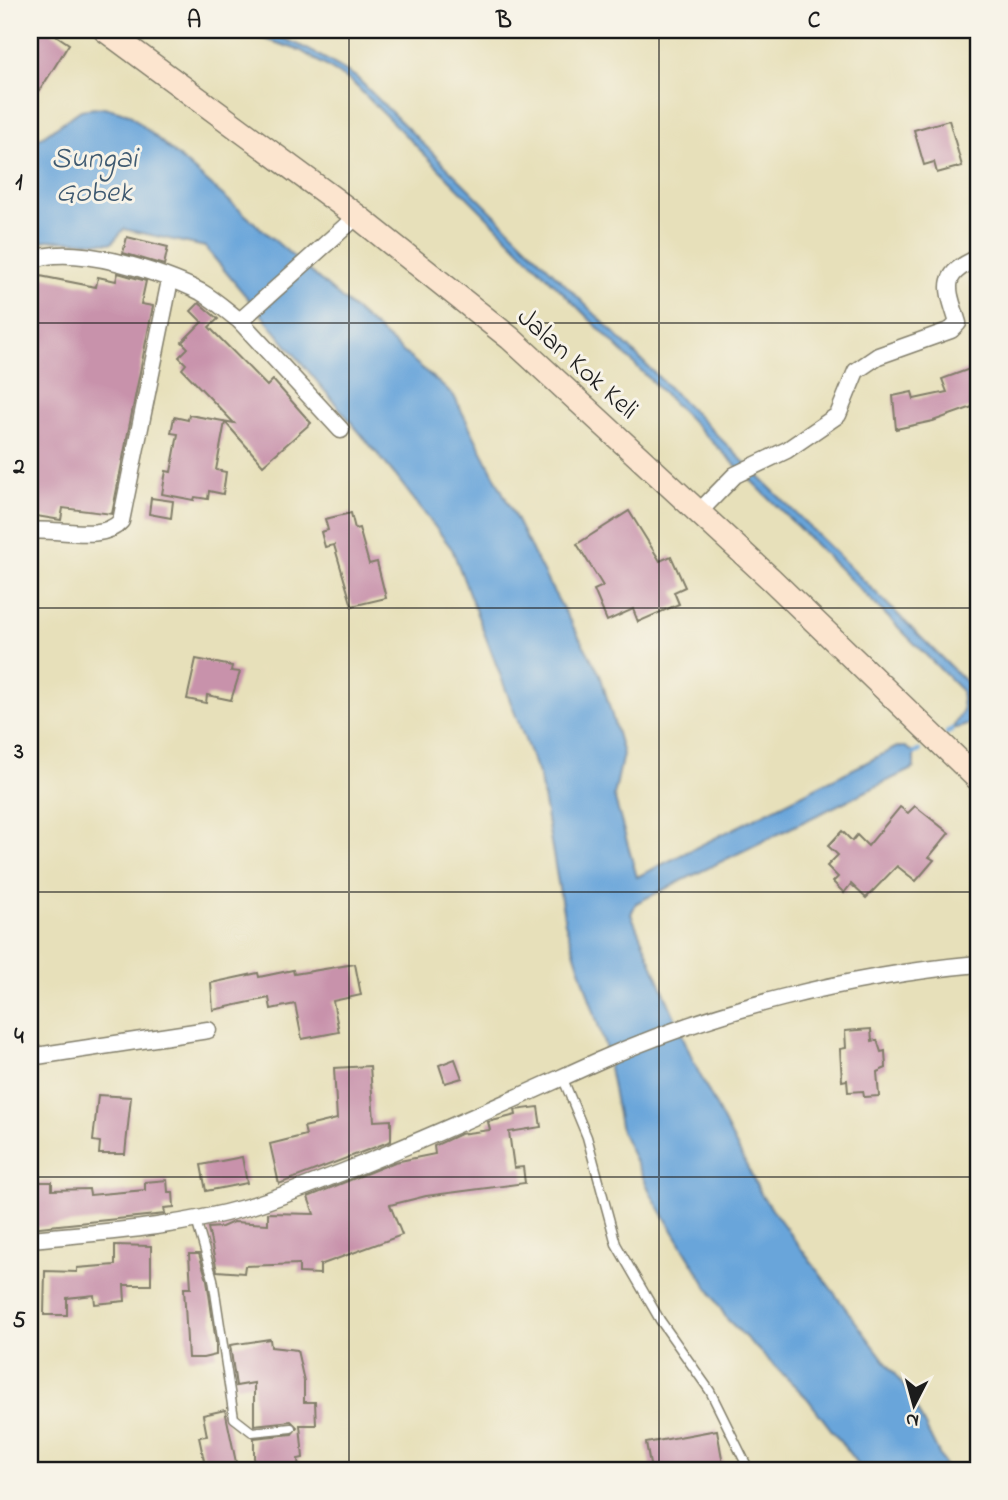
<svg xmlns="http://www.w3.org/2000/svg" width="1008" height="1500" viewBox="0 0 1008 1500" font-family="'Indie Flower',sans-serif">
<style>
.water{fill:#69a5da;stroke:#42607b;stroke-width:2}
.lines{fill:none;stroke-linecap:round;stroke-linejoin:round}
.stream{stroke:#69a5da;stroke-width:5}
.building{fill:#c892ab}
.lane-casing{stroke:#827e6b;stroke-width:11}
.street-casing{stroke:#827e6b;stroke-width:19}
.secondary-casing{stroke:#827e6b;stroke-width:26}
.lane{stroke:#fff;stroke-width:8}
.street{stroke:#fff;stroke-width:16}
.secondary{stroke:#fce5cf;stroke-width:23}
.grid{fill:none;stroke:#1c1c1c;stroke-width:2;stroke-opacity:0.55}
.labels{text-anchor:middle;stroke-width:6;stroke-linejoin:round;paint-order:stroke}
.street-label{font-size:28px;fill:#1c1c1c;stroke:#f7f3e8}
.water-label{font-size:30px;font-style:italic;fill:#3f5a71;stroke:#f7f3e8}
.neatline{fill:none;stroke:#1c1c1c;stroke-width:2.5}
.grid-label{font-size:23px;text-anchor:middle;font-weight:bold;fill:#1c1c1c}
</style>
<rect width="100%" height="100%" fill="#f7f3e8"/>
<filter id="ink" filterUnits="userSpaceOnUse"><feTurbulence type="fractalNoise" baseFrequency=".0143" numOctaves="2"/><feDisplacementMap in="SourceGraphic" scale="14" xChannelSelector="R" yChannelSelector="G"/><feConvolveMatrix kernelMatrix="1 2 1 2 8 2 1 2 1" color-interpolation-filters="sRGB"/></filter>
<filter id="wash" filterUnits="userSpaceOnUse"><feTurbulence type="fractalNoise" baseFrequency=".00686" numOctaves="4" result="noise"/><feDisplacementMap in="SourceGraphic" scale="28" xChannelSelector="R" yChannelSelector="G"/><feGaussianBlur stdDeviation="1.57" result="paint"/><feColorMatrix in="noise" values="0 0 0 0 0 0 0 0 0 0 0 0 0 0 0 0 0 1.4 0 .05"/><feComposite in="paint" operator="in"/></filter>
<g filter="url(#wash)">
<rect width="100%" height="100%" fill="#e7e0ba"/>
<!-- water -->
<g class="water">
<path d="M237,30C282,30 319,55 356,77L978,694C978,720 979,724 952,729L963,710L961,690L352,82L301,51Z"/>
<path d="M104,107L129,114L454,396L548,582L600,674L623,754L614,796L637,877L897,747H905L914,753V768L636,903L631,914L695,1065L762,1196L908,1392L947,1470H862L807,1398L727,1319L653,1198L621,1131L605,1046L565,923L540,779L452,549L395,475L205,247L124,229L112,243L48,240L30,245V145L81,110Z"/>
</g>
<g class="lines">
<!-- stream -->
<g class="stream">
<path d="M947,733L952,729"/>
<path d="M914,753L919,751"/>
</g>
</g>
<g id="blocks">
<!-- building -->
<g class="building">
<path d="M30,30H48L69,44L40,90L30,83Z"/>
<path d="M949,120L962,166L937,173L934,162L924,165L914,130Z"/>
<path d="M127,237L168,247L164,265L123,253Z"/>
<path d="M118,273L146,281L141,304L153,306L112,514L63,508L61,520L30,515V294L36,295L40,276L96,287L98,277L116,281Z"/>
<path d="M199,303L218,319L209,327L267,386L273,380L311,423L263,465L225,422L216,470L226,472L223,494L209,491L208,499L195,497L194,500L162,494L166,471L171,472L178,434L171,433L174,417L188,420L189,415L234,423L182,369L186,364L179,357L188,348L182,342L202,322L191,311Z"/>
<path d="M978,366V405L933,421L896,429L893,396L912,392L914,399L947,392L942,379Z"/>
<path d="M151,498L173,501L171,518L149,514Z"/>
<path d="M629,511L660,561L671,556L685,587L674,592L679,604L638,622L633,609L607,621L594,590L603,586L577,544Z"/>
<path d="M351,513L355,529L359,528L369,564L377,562L386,598L352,606L334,545L325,547L321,532L328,530L325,519Z"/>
<path d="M196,659L232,666L231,671L240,672L231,700L207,695L206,703L187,699Z"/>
<path d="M915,806L949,833L929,857L934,860L916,881L897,866L866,898L851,884L844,893L833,882L838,877L827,866L838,855L828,846L842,831L852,841L857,835L868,846L900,807L908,813Z"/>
<path d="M355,964L361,995L333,1001L339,1032L302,1039L295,1004L271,1009L269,998L213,1010L211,983L258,973L259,977L293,970L294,974Z"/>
<path d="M871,1029L872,1041L877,1040L881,1052L885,1051L886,1068L877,1072L879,1096L864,1097L863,1091L848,1092L847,1080L842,1081L840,1049L846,1048L845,1031Z"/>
<path d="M455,1059L462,1078L445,1083L439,1065Z"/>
<path d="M370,1066L374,1121L391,1120V1141L279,1184L270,1144L306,1135L304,1127L337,1119L334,1068Z"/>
<path d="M98,1095L131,1097L125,1154H99L100,1142L93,1141Z"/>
<path d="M538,1107L541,1127L509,1132L514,1168L523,1167L525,1183L426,1196L390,1205L402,1235L320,1265V1274L299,1273V1264L245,1266L244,1273L217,1271L208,1228L222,1227L233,1222L268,1224V1213L314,1214L308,1197L395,1162L435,1154L434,1146L460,1134L490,1130L488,1122L516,1115L515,1110Z"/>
<path d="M242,1157L247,1183L206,1191L201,1165Z"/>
<path d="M167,1180L168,1192H173L174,1207L164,1208L165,1214L30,1228V1182H52V1190L89,1189L90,1195L145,1190V1182Z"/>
<path d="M115,1245L151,1246V1285H124L125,1301L95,1304L94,1295L67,1298V1315H44L45,1271L77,1272V1268L115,1265Z"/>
<path d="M189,1254H199L207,1280L216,1342V1355L203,1358H188L184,1288H191Z"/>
<path d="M270,1339L271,1347L297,1350L304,1381V1402H315L316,1425H300L303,1458L298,1459L299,1470H254V1438L292,1434L297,1427L291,1421L254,1425V1383L236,1386L230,1345Z"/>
<path d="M225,1410L237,1467L206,1470L199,1437L207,1436L203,1415Z"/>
<path d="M717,1430L723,1464L690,1470L685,1467L651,1470L646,1443Z"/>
</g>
</g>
</g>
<g filter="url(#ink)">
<use href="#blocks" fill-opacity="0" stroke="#827e6b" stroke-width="2"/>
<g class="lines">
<!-- lane casing -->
<g class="lane-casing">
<g id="lane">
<path d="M563,1079L587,1137L616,1244L660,1320L710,1391L749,1470"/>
<path d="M196,1220L213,1279L234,1418L252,1432L291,1428"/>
</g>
</g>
<!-- street casing -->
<g class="street-casing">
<g id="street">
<path d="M30,261C71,242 162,272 201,292C215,300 227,311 240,321L357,216"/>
<path d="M240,321L341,430"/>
<path d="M697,514L735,475L787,450L838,415L856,371L878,356L951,330L958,323C947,287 939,275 978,258"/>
<path d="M30,531C56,527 102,543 121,521L170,280"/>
<path d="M30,1057L208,1030"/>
<path d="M30,1239C101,1232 175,1228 244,1208C280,1198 314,1183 348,1170C432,1137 514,1099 596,1062C715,1009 848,976 978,964"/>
</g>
</g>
<!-- secondary casing -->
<g class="secondary-casing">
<path id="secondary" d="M105,30L357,216L510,338L772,580L978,779"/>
</g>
<!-- lane -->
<use href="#lane" class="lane"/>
<!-- street -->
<use href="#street" class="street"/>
<!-- secondary -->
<use href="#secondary" class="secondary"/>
</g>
</g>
<!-- grid -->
<path class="grid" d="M349,30V1470M659,30V1470M30,323H978M30,608H978M30,892H978M30,1177H978"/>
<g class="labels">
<!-- street labels -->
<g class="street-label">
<text transform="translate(579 362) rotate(42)" y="10">Jalan Kok Keli</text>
</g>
<!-- water labels -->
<g class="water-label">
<text x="94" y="167">Sungai<tspan x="94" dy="34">Gobek</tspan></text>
</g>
</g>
<!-- margin -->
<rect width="1008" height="1500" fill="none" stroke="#f7f3e8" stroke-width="77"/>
<!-- north arrow -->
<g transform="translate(914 1405) rotate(186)" stroke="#f7f3e8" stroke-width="5" paint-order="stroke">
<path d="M0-5L12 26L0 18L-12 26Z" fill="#1c1c1c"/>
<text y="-10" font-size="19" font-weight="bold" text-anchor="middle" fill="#1c1c1c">N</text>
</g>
<rect x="38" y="38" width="932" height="1424" class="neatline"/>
<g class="grid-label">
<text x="194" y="27">A</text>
<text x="504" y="27">B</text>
<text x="814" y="27">C</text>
<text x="19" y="189">1</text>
<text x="19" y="473">2</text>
<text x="19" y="758">3</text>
<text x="19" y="1043">4</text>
<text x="19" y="1327">5</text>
</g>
</svg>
